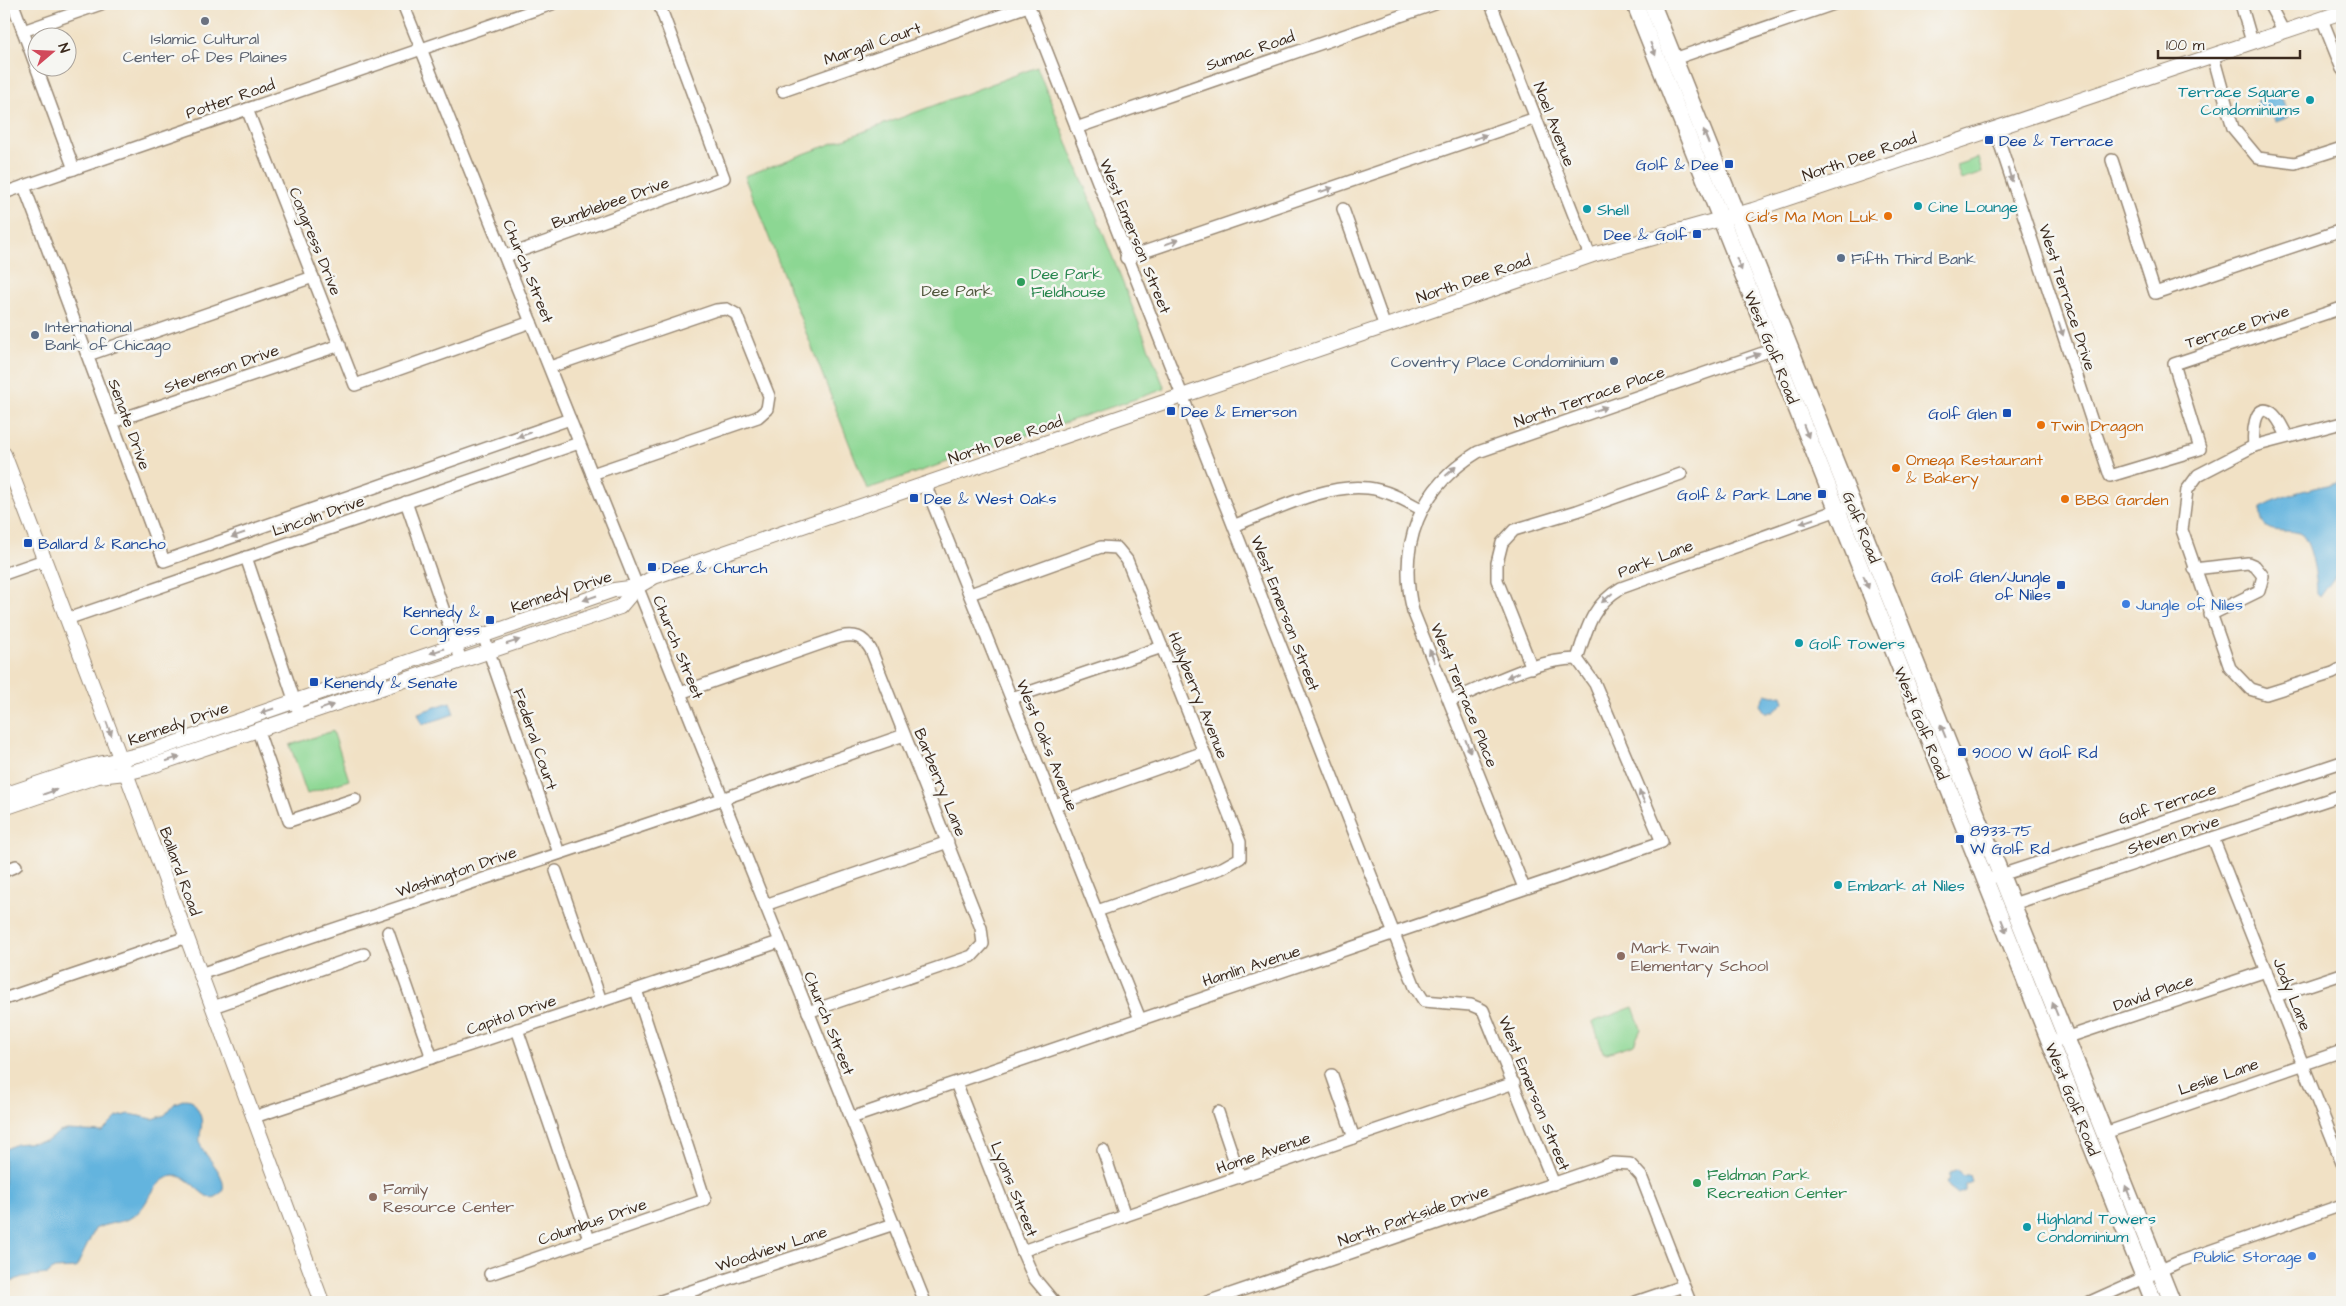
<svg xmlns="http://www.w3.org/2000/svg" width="2346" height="1306" viewBox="0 0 2346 1306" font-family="'Architects Daughter',sans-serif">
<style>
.green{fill:#8cd793;stroke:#648058}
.water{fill:#63b4de;stroke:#4f6f7e}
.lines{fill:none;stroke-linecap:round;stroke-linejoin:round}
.minor-casing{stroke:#968672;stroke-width:14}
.tertiary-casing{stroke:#968672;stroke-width:16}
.primary-casing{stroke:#968672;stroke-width:19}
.minor{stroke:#fff;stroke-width:11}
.tertiary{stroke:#fff;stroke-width:14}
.primary{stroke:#fff;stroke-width:16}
.oneway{fill:#a79f9a}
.worship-dot{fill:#6b7280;stroke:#f6f6f2;stroke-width:2}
.culture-dot{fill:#0f9aa8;stroke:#f6f6f2;stroke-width:2}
.transit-dot{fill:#1a4fb4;stroke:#f6f6f2;stroke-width:2}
.food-dot{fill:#e8710a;stroke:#f6f6f2;stroke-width:2}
.service-dot{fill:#5c6f8a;stroke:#f6f6f2;stroke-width:2}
.leisure-dot{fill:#2e9e5b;stroke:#f6f6f2;stroke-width:2}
.shop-dot{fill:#3f7fe0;stroke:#f6f6f2;stroke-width:2}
.education-dot{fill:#8d6e63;stroke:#f6f6f2;stroke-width:2}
.labels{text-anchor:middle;stroke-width:5;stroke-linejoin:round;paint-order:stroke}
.worship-label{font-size:16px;fill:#5b616d;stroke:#f6f6f2}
.street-label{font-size:16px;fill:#3b2a1e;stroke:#f6f6f2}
.culture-label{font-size:16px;fill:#0d838f;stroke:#f6f6f2;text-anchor:start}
.transit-label{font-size:16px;fill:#164399;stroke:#f6f6f2;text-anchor:start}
.food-label{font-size:16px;fill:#c56008;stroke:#f6f6f2;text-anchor:start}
.service-label{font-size:16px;fill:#4e5e75;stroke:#f6f6f2;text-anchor:start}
.leisure-label{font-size:16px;fill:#27864d;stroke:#f6f6f2;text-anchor:start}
.park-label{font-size:16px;fill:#4f553b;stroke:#f6f6f2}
.shop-label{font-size:16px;fill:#366cbe;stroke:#f6f6f2;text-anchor:start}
.education-label{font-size:16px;fill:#785e54;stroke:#f6f6f2;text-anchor:start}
</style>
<rect width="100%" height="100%" fill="#f6f6f2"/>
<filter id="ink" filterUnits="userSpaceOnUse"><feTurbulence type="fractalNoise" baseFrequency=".02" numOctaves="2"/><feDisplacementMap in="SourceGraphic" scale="10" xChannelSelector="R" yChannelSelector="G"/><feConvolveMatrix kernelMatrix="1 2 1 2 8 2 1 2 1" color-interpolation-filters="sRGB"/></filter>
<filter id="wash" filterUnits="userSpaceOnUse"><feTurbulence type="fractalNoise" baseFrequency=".0096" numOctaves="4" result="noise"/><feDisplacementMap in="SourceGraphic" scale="20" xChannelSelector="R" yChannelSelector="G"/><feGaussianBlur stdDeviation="1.12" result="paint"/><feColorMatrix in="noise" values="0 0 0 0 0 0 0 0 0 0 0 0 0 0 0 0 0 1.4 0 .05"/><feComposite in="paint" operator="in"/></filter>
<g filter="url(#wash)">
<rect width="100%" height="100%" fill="#f1e1c5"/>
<!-- green -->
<g class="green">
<path d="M1037,67L1165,389L867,489L745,176Z"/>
<path d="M1978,158L1982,173L1961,180L1956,165Z"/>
<path d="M333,731L349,780L307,794L290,745Z"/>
<path d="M1633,1007L1641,1029L1634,1044L1607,1053L1603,1052L1593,1022Z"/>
</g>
<!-- water -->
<g class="water">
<path d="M2280,93L2289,117L2276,122L2271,107L2260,111L2256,101Z"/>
<path d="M2342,482V567L2320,597L2317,594C2317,580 2312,545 2302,535C2290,525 2257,542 2261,507C2287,493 2313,488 2342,482Z"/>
<path d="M1766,694L1774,696L1782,695L1784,702L1773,712H1765L1760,705Z"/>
<path d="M450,702L454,714L422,725L418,713Z"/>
<path d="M186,1099L191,1100C212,1125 194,1132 202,1148C209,1161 226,1174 223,1191L216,1197L211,1198C198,1194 190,1176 175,1176C154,1177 149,1205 135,1215C123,1224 108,1222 95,1229L76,1268L54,1269L48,1274L22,1277L4,1285V1150L16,1144L47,1141L59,1132L67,1130L102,1132L117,1117L130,1114L153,1119L165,1115L175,1103Z"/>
<path d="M1958,1170L1962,1176L1970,1174L1972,1181L1965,1184V1191L1958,1194L1949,1187L1947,1182H1949L1950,1173Z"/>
</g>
</g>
<g filter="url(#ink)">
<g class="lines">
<!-- minor casing -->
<g class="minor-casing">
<g id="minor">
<path d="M13,4L74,169"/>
<path d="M403,4L925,1302"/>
<path d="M1028,4L1415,987L1424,1001L1471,1005L1483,1010L1554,1184"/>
<path d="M1491,4L1590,256"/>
<path d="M2241,4L2252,42"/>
<path d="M2269,4L2284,32"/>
<path d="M2322,19L2342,69"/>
<path d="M23,31L101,4"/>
<path d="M2213,56L2233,128L2258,158L2295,163L2342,148"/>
<path d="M1674,59L1834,4"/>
<path d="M783,91L1028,6"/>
<path d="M247,109L355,385L531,322"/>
<path d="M1076,128L1435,4"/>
<path d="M1995,129L2110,476L2200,449L2174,364L2342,308"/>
<path d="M2112,160L2155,293L2342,230"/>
<path d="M24,186L164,561L570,419"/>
<path d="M4,193L552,4"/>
<path d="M1343,209L1385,327"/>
<path d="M506,256L724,178L659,4"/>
<path d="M1126,258L1536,118"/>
<path d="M88,355L313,277"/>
<path d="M550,367L716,310L727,309L736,314L769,396L767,409L758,417L592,474"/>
<path d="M112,422L340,345"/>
<path d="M2342,423L2254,446L2198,475L2187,490L2182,530L2230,668L2250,689L2266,694L2333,673L2342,668"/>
<path d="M2254,446C2253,436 2253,400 2272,413C2279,418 2283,429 2287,436"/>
<path d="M925,484L1140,1019"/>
<path d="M406,502L461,660"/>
<path d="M1235,525C1273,511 1326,483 1368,488C1387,490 1404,500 1421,509"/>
<path d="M246,557L297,708"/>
<path d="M2194,569L2248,563L2255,566L2263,576L2259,591L2210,615"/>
<path d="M4,574L44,560"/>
<path d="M970,594L1101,547L1117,548L1127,560L1240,842V858L1222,868L1097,911"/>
<path d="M67,619L579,443"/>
<path d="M483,635L559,853"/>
<path d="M1577,659C1587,628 1592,605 1621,588L1843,508"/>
<path d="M1532,668L1497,580V563L1502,543L1514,530L1577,511L1681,474"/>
<path d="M680,693L840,637C855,634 863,636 871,650L981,928L983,944L972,956L808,1012"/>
<path d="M1012,698L1162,647"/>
<path d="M1450,701C1489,685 1535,659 1577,659"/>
<path d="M258,731L289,821L355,799"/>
<path d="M1055,805L1204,752"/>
<path d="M2213,838L2342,1163"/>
<path d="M4,871L16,866"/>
<path d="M556,871L601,1001"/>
<path d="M1995,877L2342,762"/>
<path d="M1524,888L1413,611C1397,545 1420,487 1478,452L1780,347"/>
<path d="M2013,904L2342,795"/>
<path d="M765,905L948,842"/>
<path d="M388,932L432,1058"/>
<path d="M200,974L722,799L904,735"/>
<path d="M2276,996L2342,974"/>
<path d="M4,999L187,937"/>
<path d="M213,1007L364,954"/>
<path d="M517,1029L589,1239"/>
<path d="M2059,1040L2266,971"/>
<path d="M1332,1075L1354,1138"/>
<path d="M956,1083L1022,1251L1034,1278L1054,1302"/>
<path d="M1218,1112L1240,1177"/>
<path d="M254,1117L779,942"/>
<path d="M851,1118L1662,842L1595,684L1577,659"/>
<path d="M2105,1133L2342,1051"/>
<path d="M1103,1150L1125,1216"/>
<path d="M1022,1251L1514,1083"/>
<path d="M490,1274L705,1200L636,990"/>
<path d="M658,1302L894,1224"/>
<path d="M1207,1302L1613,1163L1630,1164L1641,1176L1690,1302"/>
<path d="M1636,1302L1683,1286"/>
<path d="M2090,1302L2181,1261L2342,1205"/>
</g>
</g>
<!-- tertiary casing -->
<g class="tertiary-casing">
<g id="tertiary">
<path d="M4,454L126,773L322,1302"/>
<path d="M4,795L90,766L146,753L614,590L637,587"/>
<path d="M4,808L98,776L126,773L146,768L620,607L637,587L654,577L1596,254L1753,210L2342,12"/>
</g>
</g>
<!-- primary casing -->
<g class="primary-casing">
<g id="primary">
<path d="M1635,4L2154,1302"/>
<path d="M1652,4L2172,1302"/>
</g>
</g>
<!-- minor -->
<use href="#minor" class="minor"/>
<!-- tertiary -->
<use href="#tertiary" class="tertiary"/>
<!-- primary -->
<use href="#primary" class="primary"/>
</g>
<!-- one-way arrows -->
<defs><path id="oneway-solid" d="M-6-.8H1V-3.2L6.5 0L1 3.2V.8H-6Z" transform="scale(1.25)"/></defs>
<g class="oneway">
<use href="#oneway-solid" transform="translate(1653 49) rotate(68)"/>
<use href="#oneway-solid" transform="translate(1480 137) rotate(-19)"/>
<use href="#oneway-solid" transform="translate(1706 137) rotate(-112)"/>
<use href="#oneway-solid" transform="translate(2010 175) rotate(72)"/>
<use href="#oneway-solid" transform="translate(1326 190) rotate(-19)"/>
<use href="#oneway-solid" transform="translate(1172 242) rotate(-19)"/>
<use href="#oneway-solid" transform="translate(1739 264) rotate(68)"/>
<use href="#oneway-solid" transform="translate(2061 329) rotate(72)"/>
<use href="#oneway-solid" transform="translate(1753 356) rotate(-19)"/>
<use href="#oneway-solid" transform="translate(1600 409) rotate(-19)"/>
<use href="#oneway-solid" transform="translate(1806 431) rotate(68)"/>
<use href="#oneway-solid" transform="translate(524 435) rotate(161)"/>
<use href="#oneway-solid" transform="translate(1451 471) rotate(-42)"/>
<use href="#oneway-solid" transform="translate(1807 521) rotate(161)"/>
<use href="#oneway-solid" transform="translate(238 535) rotate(161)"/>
<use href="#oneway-solid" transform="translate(1866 582) rotate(68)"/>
<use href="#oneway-solid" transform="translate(590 598) rotate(161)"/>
<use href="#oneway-solid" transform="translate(1607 598) rotate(139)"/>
<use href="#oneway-solid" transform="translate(513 642) rotate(-18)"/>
<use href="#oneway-solid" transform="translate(437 651) rotate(161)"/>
<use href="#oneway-solid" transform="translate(1432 656) rotate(-113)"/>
<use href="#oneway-solid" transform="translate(1513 675) rotate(158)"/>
<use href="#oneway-solid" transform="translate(327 707) rotate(-19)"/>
<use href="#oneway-solid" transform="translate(267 711) rotate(161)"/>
<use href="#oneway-solid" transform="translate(109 729) rotate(70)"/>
<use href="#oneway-solid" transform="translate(1943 731) rotate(-112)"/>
<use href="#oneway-solid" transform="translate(1468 746) rotate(68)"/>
<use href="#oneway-solid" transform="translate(173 759) rotate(-18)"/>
<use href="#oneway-solid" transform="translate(50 792) rotate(-19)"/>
<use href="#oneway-solid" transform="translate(1642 797) rotate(-114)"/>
<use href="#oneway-solid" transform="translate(2004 926) rotate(68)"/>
<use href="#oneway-solid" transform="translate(2055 1009) rotate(-112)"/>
<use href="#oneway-solid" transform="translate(2128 1192) rotate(-112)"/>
</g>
</g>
<!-- markers -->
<circle class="worship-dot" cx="205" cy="21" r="5"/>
<g class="culture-dot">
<circle cx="2310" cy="100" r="5"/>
<circle cx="1918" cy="206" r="5"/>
<circle cx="1587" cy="209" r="5"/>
<circle cx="1799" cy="643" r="5"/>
<circle cx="1838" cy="885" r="5"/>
<circle cx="2027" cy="1227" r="5"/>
</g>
<g class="transit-dot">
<rect x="1984" y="135" width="10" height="10" rx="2.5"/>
<rect x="1724" y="159" width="10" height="10" rx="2.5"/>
<rect x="1692" y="229" width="10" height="10" rx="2.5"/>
<rect x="1166" y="406" width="10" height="10" rx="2.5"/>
<rect x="2002" y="408" width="10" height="10" rx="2.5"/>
<rect x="1817" y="489" width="10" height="10" rx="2.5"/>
<rect x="909" y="493" width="10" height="10" rx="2.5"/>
<rect x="23" y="538" width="10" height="10" rx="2.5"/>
<rect x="647" y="562" width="10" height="10" rx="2.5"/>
<rect x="2056" y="580" width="10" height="10" rx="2.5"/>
<rect x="485" y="615" width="10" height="10" rx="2.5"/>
<rect x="309" y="677" width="10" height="10" rx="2.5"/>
<rect x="1957" y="747" width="10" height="10" rx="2.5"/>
<rect x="1955" y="834" width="10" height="10" rx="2.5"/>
</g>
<g class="food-dot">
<circle cx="1888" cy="216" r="5"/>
<circle cx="2041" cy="425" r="5"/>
<circle cx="1896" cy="468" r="5"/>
<circle cx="2065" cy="499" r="5"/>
</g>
<g class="service-dot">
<circle cx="1841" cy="258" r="5"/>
<circle cx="35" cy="335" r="5"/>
<circle cx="1614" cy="361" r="5"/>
</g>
<g class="leisure-dot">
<circle cx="1021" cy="282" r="5"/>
<circle cx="1697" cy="1183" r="5"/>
</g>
<g class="shop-dot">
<circle cx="2126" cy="604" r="5"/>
<circle cx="2312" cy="1256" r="5"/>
</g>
<g class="education-dot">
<circle cx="1621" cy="956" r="5"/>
<circle cx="373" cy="1197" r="5"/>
</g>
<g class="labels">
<!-- worship labels -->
<g class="worship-label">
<text x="205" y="44">Islamic Cultural<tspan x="205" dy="18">Center of Des Plaines</tspan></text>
</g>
<!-- street labels -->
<g class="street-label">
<text transform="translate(872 43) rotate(-19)" y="6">Margail Court</text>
<text transform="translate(1250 50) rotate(-19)" y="6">Sumac Road</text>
<text transform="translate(230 98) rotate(-19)" y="6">Potter Road</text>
<text transform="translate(1555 124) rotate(69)" y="6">Noel Avenue</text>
<text transform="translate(1859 156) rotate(-19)" y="6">North Dee Road</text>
<text transform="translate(610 202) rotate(-20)" y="6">Bumblebee Drive</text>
<text transform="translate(1136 236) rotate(68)" y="6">West Emerson Street</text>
<text transform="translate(316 241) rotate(68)" y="6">Congress Drive</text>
<text transform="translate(529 271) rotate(68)" y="6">Church Street</text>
<text transform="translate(1473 278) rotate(-19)" y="6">North Dee Road</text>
<text transform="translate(2068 297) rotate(72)" y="6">West Terrace Drive</text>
<text transform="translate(2237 326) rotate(-18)" y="6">Terrace Drive</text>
<text transform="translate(1772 347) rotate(68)" y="6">West Golf Road</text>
<text transform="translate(221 368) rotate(-19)" y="6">Stevenson Drive</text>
<text transform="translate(1589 396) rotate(-19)" y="6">North Terrace Place</text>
<text transform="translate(130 424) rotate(70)" y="6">Senate Drive</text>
<text transform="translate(1005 439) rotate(-19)" y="6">North Dee Road</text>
<text transform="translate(318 515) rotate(-19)" y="6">Lincoln Drive</text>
<text transform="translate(1862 527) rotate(68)" y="6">Golf Road</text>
<text transform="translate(1655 558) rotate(-21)" y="6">Park Lane</text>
<text transform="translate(561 591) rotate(-18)" y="6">Kennedy Drive</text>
<text transform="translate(1286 613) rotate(69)" y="6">West Emerson Street</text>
<text transform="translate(679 647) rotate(68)" y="6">Church Street</text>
<text transform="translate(1199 695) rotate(68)" y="6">Hollyberry Avenue</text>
<text transform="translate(1465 695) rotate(68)" y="6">West Terrace Place</text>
<text transform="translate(178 723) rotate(-19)" y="6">Kennedy Drive</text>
<text transform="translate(1922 723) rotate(68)" y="6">West Golf Road</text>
<text transform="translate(536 739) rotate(71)" y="6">Federal Court</text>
<text transform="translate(1048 745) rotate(68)" y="6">West Oaks Avenue</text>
<text transform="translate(941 782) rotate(68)" y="6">Barberry Lane</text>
<text transform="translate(2167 803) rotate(-18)" y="6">Golf Terrace</text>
<text transform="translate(2173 834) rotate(-18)" y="6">Steven Drive</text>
<text transform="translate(181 871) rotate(70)" y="6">Ballard Road</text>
<text transform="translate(456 871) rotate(-19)" y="6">Washington Drive</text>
<text transform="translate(1251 965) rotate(-18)" y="6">Hamlin Avenue</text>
<text transform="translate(2153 992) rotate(-19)" y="6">David Place</text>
<text transform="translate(2293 994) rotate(68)" y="6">Jody Lane</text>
<text transform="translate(511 1014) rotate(-19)" y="6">Capitol Drive</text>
<text transform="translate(830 1023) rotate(68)" y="6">Church Street</text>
<text transform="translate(2218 1076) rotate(-19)" y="6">Leslie Lane</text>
<text transform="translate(1535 1093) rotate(68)" y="6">West Emerson Street</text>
<text transform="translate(2073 1099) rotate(68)" y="6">West Golf Road</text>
<text transform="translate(1263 1152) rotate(-19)" y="6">Home Avenue</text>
<text transform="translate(1015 1189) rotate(68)" y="6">Lyons Street</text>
<text transform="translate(1413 1215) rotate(-19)" y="6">North Parkside Drive</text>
<text transform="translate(592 1221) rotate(-19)" y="6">Columbus Drive</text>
<text transform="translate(771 1248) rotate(-18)" y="6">Woodview Lane</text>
</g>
<!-- culture labels -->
<g class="culture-label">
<text x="2300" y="97" text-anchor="end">Terrace Square<tspan x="2300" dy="18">Condominiums</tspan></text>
<text x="1928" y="212">Cine Lounge</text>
<text x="1597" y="215">Shell</text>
<text x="1809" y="649">Golf Towers</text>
<text x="1848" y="891">Embark at Niles</text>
<text x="2037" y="1224">Highland Towers<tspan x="2037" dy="18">Condominium</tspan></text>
</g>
<!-- transit labels -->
<g class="transit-label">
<text x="1999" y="146">Dee &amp; Terrace</text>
<text x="1719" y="170" text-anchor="end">Golf &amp; Dee</text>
<text x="1687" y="240" text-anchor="end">Dee &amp; Golf</text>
<text x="1181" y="417">Dee &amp; Emerson</text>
<text x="1997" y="419" text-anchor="end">Golf Glen</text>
<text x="1812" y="500" text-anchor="end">Golf &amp; Park Lane</text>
<text x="924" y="504">Dee &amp; West Oaks</text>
<text x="38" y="549">Ballard &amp; Rancho</text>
<text x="662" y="573">Dee &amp; Church</text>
<text x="2051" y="582" text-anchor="end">Golf Glen/Jungle<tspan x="2051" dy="18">of Niles</tspan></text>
<text x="480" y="617" text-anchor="end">Kennedy &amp;<tspan x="480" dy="18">Congress</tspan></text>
<text x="324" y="688">Kenendy &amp; Senate</text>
<text x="1972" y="758">9000 W Golf Rd</text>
<text x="1970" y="836">8933-75<tspan x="1970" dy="18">W Golf Rd</tspan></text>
</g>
<!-- food labels -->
<g class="food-label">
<text x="1878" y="222" text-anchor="end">Cid's Ma Mon Luk</text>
<text x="2051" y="431">Twin Dragon</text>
<text x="1906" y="465">Omega Restaurant<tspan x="1906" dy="18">&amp; Bakery</tspan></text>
<text x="2075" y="505">BBQ Garden</text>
</g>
<!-- service labels -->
<g class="service-label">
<text x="1851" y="264">Fifth Third Bank</text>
<text x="45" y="332">International<tspan x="45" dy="18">Bank of Chicago</tspan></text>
<text x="1604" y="367" text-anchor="end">Coventry Place Condominium</text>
</g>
<!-- leisure labels -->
<g class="leisure-label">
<text x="1031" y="279">Dee Park<tspan x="1031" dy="18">Fieldhouse</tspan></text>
<text x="1707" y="1180">Feldman Park<tspan x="1707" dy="18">Recreation Center</tspan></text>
</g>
<!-- park labels -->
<g class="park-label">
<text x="957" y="296">Dee Park</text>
</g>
<!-- shop labels -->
<g class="shop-label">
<text x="2136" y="610">Jungle of Niles</text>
<text x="2302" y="1262" text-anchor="end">Public Storage</text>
</g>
<!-- education labels -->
<g class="education-label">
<text x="1631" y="953">Mark Twain<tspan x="1631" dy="18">Elementary School</tspan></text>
<text x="383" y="1194">Family<tspan x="383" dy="18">Resource Center</tspan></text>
</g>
</g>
<!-- margin -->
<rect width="2346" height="1306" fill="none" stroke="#f6f6f2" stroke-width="20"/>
<!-- north arrow -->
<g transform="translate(52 52) rotate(71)"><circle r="24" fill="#f6f6f2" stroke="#aba49d"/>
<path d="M0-4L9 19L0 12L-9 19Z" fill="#d1495b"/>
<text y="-8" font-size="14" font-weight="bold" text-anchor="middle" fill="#3b2a1e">N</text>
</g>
<!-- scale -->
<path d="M2158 50v8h142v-8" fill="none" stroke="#3b2a1e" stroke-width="2.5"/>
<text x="2166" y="50" font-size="15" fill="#3b2a1e" stroke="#f6f6f2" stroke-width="4" paint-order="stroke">100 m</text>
</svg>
